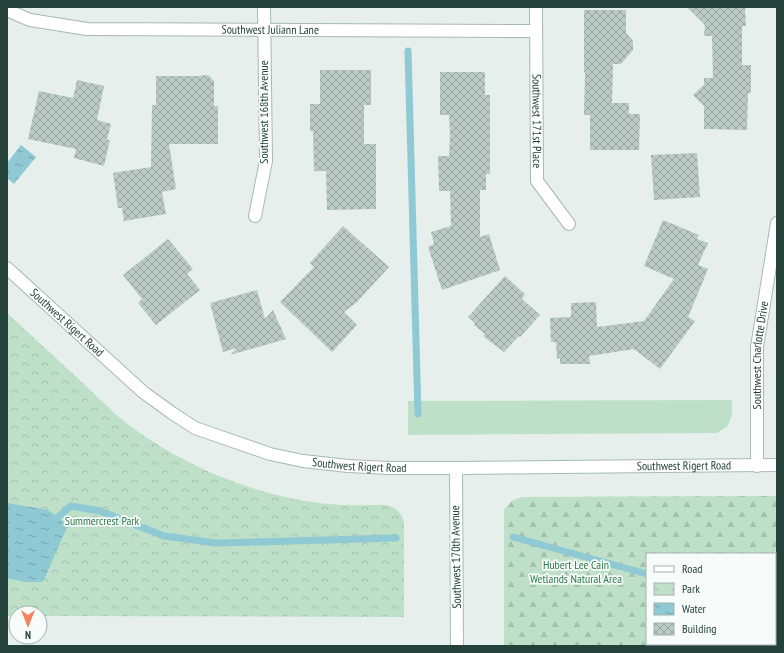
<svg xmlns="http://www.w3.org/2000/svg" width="784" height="653" viewBox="0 0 784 653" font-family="'PT Sans Narrow',sans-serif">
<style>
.green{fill:#bfe0c8}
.forest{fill:url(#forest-firs);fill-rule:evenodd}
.park{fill:url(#park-crowns)}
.water{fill:url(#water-ripples)}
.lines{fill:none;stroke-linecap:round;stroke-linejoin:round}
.stream{stroke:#8ec9d4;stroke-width:7}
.building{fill:url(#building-cross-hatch)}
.minor-casing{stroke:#a8b8b2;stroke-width:14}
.secondary-casing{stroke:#a4bbb3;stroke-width:14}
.minor{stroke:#fff;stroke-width:12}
.secondary{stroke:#fff;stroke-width:12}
.labels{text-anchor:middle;stroke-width:3.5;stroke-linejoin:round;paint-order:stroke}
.street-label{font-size:12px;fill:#24423a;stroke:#f7fbf9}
.park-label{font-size:12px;fill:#2d7a4b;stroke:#f7fbf9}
</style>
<defs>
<pattern id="forest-firs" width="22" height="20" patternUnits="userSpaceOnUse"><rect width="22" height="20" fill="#bfe0c8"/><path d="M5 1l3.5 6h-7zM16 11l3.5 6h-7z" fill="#a4c1ad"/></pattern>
<pattern id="park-crowns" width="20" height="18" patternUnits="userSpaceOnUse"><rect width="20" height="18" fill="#bfe0c8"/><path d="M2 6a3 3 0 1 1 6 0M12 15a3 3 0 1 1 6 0" fill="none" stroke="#a4c1ad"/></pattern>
<pattern id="water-ripples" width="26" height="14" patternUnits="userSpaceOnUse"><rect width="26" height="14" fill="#8ec9d4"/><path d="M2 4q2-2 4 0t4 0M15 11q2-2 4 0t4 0" fill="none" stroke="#74a5ad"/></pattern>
<pattern id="building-cross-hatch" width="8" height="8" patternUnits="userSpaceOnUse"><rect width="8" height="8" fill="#bbcac4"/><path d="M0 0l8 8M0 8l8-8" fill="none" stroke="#98a6a0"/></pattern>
</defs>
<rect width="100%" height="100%" fill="#e6efeb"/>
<!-- green -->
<path class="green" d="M732,400V415L727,427L716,433L408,435V401Z"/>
<!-- forest -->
<path class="forest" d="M777,496V646H504V510L513,500L523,497ZM647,554H775V644H647Z"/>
<!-- park -->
<path class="park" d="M7,313C33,337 59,361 85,385C100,399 114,414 130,426C186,467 251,494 319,503C341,506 364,505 386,505C396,507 401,512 404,522V617L40,616V613H16V616H7Z"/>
<!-- water -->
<g class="water">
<path d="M21,145L36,157L14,184L7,178V163Z"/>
<path d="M7,503L48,510L68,525L43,582H25L7,578Z"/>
</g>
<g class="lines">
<!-- stream -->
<g class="stream">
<path d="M408,51L418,414"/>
<path d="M50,524L71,506L100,511L164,536L216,543L396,538"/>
<path d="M513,537L647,574"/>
</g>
</g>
<!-- building -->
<g class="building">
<path d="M687,7H745L746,26H742V65H751V93H748L747,130L704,129V106L693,95L704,85V78H713L712,36H704L705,25Z"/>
<path d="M584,10H626V33L633,41V50L621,64H613L612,103H629V114H640L639,150H590V115H584L585,72H584Z"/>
<path d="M320,70H371V105H364V144H376V209L327,210L326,171H314L313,131H310V104H320Z"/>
<path d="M440,72H485V95H490V174H486V190H480V237L489,234L500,270L442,290L428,247L434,244L431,232L451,226L450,191H439L438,156H449L450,135L449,115H440Z"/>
<path d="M208,75L214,81V106H218V144H169L176,189L162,192L166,214L124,221L122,208H118L113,173L151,167L152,105H156V76H198Z"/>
<path d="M77,80L104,86L97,120L111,124L107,140H110L104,166L74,158L76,149L28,139L39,91L73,98Z"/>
<path d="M697,153L700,197L654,200L651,155Z"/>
<path d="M663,220L699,235L697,239L708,243L698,265L708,269L688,317L695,321L660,369L634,349L589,356L590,364H560V358L557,359L556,342H551L550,318L571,317V303L596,302L597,327L644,321L674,279L644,266Z"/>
<path d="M343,226L389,267L357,302L344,312L357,325L332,352L280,302L314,267L310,263Z"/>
<path d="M168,239L193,269L187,274L200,290L156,325L138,303L142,299L123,275Z"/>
<path d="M505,276L525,294L522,299L540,315L520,337L519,336L504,352L483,336L485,334L474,325L475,323L468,317Z"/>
<path d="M257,290L265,319L273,310L286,339L230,355L237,348L223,352L210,303Z"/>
</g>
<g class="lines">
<!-- minor casing -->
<g class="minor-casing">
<g id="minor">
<path id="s1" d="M536,7L537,181L569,224"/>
<path id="s2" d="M7,10L30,20L87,29L536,31"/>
<path d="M255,216L266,161L264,7"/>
<path id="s3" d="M7,268L143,392L172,413L195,428L270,454L303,461L348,466L390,468H456"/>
<path id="s4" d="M757,466V347L777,223"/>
</g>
</g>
<!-- secondary casing -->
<g class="secondary-casing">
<g id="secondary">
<path id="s5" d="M457,646L456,468L777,465"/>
</g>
</g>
<!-- minor -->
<use href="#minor" class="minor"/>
<!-- secondary -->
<use href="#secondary" class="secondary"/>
</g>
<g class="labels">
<!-- street labels -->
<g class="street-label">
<text dy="4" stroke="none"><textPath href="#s2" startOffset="266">Southwest Juliann Lane</textPath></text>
<text transform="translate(264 112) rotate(-90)" y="4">Southwest 168th Avenue</text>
<text dy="4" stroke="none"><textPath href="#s1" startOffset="114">Southwest 171st Place</textPath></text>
<text dy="4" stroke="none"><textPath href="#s3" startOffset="81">Southwest Rigert Road</textPath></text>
<text dy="4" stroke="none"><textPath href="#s4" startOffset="111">Southwest Charlotte Drive</textPath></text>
<text dy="4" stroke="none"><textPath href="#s3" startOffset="417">Southwest Rigert Road</textPath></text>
<text dy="4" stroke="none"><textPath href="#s5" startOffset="406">Southwest Rigert Road</textPath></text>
<text transform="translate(456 557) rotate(-91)" y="4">Southwest 170th Avenue</text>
</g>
<!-- park labels -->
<g class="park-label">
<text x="102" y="525">Summercrest Park</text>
<text x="576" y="569">Hubert Lee Cain<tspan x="576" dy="14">Wetlands Natural Area</tspan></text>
</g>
</g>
<!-- border -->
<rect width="784" height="653" fill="none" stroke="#24423a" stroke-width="16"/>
<!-- legend -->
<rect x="646" y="553" width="130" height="92" fill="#f7fbf9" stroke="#a3b1ad"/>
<rect x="654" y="566" width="20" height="6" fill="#ffffff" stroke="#a3b1ad"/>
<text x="682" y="573" font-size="12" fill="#24423a">Road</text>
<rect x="654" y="583" width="20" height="12" fill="url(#park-crowns)" stroke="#a3b1ad"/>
<text x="682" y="593" font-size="12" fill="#24423a">Park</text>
<rect x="654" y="603" width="20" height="12" fill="url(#water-ripples)" stroke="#a3b1ad"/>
<text x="682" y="613" font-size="12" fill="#24423a">Water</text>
<rect x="654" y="623" width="20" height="12" fill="url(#building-cross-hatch)" stroke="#a3b1ad"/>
<text x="682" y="633" font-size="12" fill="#24423a">Building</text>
<!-- north arrow -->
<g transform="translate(28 625) rotate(180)"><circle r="19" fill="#f7fbf9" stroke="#a3b1ad"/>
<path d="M0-3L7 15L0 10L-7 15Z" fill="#f4845f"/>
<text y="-6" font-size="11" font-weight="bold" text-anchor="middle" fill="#24423a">N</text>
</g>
</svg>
